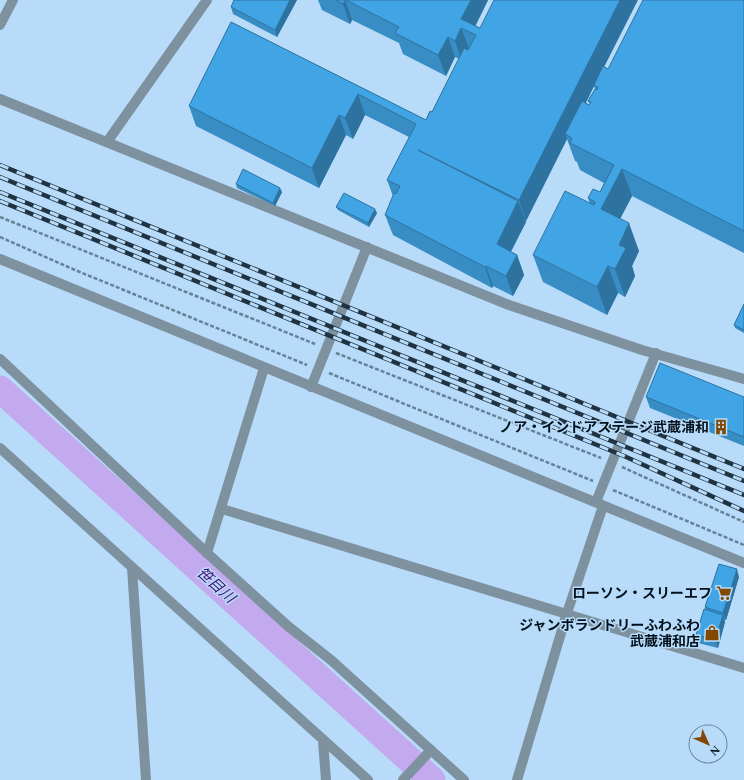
<svg xmlns="http://www.w3.org/2000/svg" width="744" height="780" viewBox="0 0 744 780" font-family="Spectral,'Noto Sans JP',serif">
<style>
.lines{fill:none;stroke-linecap:round;stroke-linejoin:round}
.river{stroke:#c3aaee;stroke-width:27}
.path{stroke:#678297;stroke-width:2.5;stroke-dasharray:4 2;stroke-linecap:butt}
.minor{stroke:#7e919f;stroke-width:10}
.rail-casing{stroke:#203342;stroke-width:4.5}
.rail{stroke:#b7dbf8;stroke-width:3;stroke-dasharray:9;stroke-linecap:butt}
.wall{fill:#388dc5;fill-rule:evenodd}
.shaded-wall{fill:#2e73a0}
.building{fill:#41a4e5;stroke:#2e73a0}
.labels{text-anchor:middle;stroke-width:3;stroke-linejoin:round;paint-order:stroke}
.poi-label{font-size:14px;font-weight:bold;fill:#02111d;stroke:#b7dbf8;text-anchor:end}
.water-label{font-size:15px;font-style:italic;fill:#471278;stroke:#b7dbf8}
</style>
<rect width="100%" height="100%" fill="#b7dbf8"/>
<g class="lines">
<!-- river -->
<path class="river" d="M0,389L432,780"/>
<!-- path -->
<g class="path">
<path d="M0,217L315,344"/>
<path d="M0,237L75,270L307,365"/>
<path d="M336,353L601,458"/>
<path d="M329,373L593,481"/>
<path d="M622,467L744,522"/>
<path d="M613,490L744,545"/>
</g>
<!-- minor -->
<g class="minor">
<path d="M0,25L13,0"/>
<path d="M0,99L509,305L642,350L744,379"/>
<path d="M107,142L207,0"/>
<path d="M0,259L744,563"/>
<path d="M0,359L207,553"/>
<path d="M264,368L207,553L289,627L331,660L464,780"/>
<path d="M311,387L367,247"/>
<path d="M0,448L368,780"/>
<path d="M596,502L656,353"/>
<path d="M222,509L744,668"/>
<path d="M132,568L146,780"/>
<path d="M323,741L326,780"/>
<path d="M403,780L431,750"/>
<path d="M517,780L567,613L603,506"/>
</g>
<!-- rail casing -->
<g class="rail-casing">
<g id="rail">
<path d="M0,165L744,469"/>
<path d="M0,177L744,481"/>
<path d="M0,192L744,495"/>
<path d="M0,201L624,456L744,511"/>
</g>
</g>
<!-- rail -->
<use href="#rail" class="rail"/>
</g>
<!-- wall -->
<g class="wall">
<path d="M240,0H297L277,37L233,14L231,7Z"/>
<path d="M318,0H488L475,26L480,28L604,67L608,69L744,0V253L632,196L620,219L639,251L632,266L635,276L625,297L618,293L607,315L543,282L533,255L590,204L588,198L600,192L604,183L580,170L577,162L575,161L567,139L526,221L525,220L526,222L511,252L517,255L524,275L513,296L493,286L492,288L393,235L385,215L393,196L387,180L409,137L365,115L353,139L346,135L319,188L196,126L189,106L231,22L426,120L432,112L459,59L455,57L446,76L403,54L399,43L352,20L350,24L322,10ZM594,86L595,89L588,101L590,104L589,105L586,103Z"/>
<path d="M236,184L282,192L275,206L237,188Z"/>
<path d="M336,207L377,213L369,227L338,210Z"/>
<path d="M744,304V333L735,328L734,325Z"/>
<path d="M646,397H744V446L650,408Z"/>
<path d="M739,577L726,620H724L725,622L718,648L698,643L696,635L705,609V607Z"/>
</g>
<!-- shaded-wall -->
<g class="shaded-wall">
<path d="M290,0H297L277,37L275,30Z"/>
<path d="M345,0L352,20L350,24L343,4Z"/>
<path d="M471,0H488L472,33L461,19Z"/>
<path d="M620,0H638L595,85H594V86L569,136L565,134L567,139L526,221L519,200Z"/>
<path d="M461,28L469,48L462,61L455,41Z"/>
<path d="M448,37L455,57L446,76L438,55Z"/>
<path d="M358,94L365,115L353,139L345,118Z"/>
<path d="M339,115L346,135L319,188L312,168Z"/>
<path d="M622,169L632,196L611,236L601,209Z"/>
<path d="M280,188L282,192L275,206L273,203Z"/>
<path d="M518,201L526,222L504,264L497,244Z"/>
<path d="M375,209L377,213L369,227L368,223Z"/>
<path d="M629,223L639,251L632,266L635,276L625,297L615,269L619,245Z"/>
<path d="M517,255L524,275L513,296L506,276Z"/>
<path d="M486,266L493,286L492,288L485,267Z"/>
<path d="M608,266L618,293L607,315L597,287Z"/>
<path d="M737,569L739,577L726,620L723,613Z"/>
<path d="M723,615L725,622L718,648L715,640Z"/>
</g>
<!-- building -->
<g class="building">
<path d="M234,0H290L275,30L231,7Z"/>
<path d="M336,0H345L343,4Z"/>
<path d="M346,0H471L461,19L480,28L494,0H620L519,200L418,150L518,201L497,244L517,255L506,276L486,266L485,267L385,215L394,193L396,194L400,186L387,180L416,124L358,94L345,118L339,115L312,168L189,106L231,22L426,120L430,111L432,112L464,48L468,50L476,35L461,28L455,41L448,37L438,55L395,33L399,27Z"/>
<path d="M643,0H744V231L622,169L601,209L629,223L619,245L626,248L615,269L608,266L597,287L533,255L565,191L594,205L595,202L588,198L593,189L600,192L614,165L570,143L572,138L565,134L582,101L589,105L591,102L588,101L595,89L597,90L598,87L594,85L603,66L608,69Z"/>
<path d="M243,169L280,188L273,203L236,184Z"/>
<path d="M344,193L375,209L368,223L336,207Z"/>
<path d="M744,304V330L734,325Z"/>
<path d="M660,363L744,397V437L646,397Z"/>
<path d="M719,564L737,569L723,613L705,607Z"/>
<path d="M704,609L723,615L715,640L696,635Z"/>
</g>
<!-- icons -->
<defs>
<g id="building-bare" transform="scale(1.2)"><path d="M-4-6H4V6H1V3H-1V6H-4ZM-2.5-4.3h1.7v1.8h-1.7ZM.8-4.3h1.7v1.8H.8ZM-2.5-1h1.7V.8h-1.7ZM.8-1h1.7V.8H.8Z" fill="#824700" stroke="#b7dbf8" stroke-width="2.5" paint-order="stroke"/></g>
<g id="supermarket-bare" transform="scale(1.2)"><path d="M-6-5.5h2.5l.6 2H6L4.5 2H-2.5L-4.4-4H-6ZM-1.5 3.2a1.3 1.3 0 1 0 .1 0ZM3 3.2a1.3 1.3 0 1 0 .1 0Z" fill="#824700" stroke="#b7dbf8" stroke-width="2.5" paint-order="stroke"/></g>
<g id="shop-bare" transform="scale(1.2)"><path d="M-5-2.5h2.3a2.7 3.5 0 0 1 5.4 0H5L5.5 6h-11ZM-1.5-2.5h3a1.5 2.3 0 0 0-3 0Z" fill="#824700" stroke="#b7dbf8" stroke-width="2.5" paint-order="stroke"/></g>
</defs>
<g fill-rule="evenodd">
<use href="#building-bare" x="721" y="427"/>
<use href="#supermarket-bare" x="724" y="593"/>
<use href="#shop-bare" x="712" y="633"/>
</g>
<g class="labels">
<!-- poi labels -->
<g class="poi-label">
<text x="709" y="432">ノア・インドアステージ武蔵浦和</text>
<text x="712" y="598">ローソン・スリーエフ</text>
<text x="700" y="630">ジャンボランドリーふわふわ<tspan x="700" dy="16">武蔵浦和店</tspan></text>
</g>
<!-- water labels -->
<g class="water-label">
<text transform="translate(216 585) rotate(42)" y="5">笹目川</text>
</g>
</g>
<!-- north arrow -->
<g transform="translate(708 744) rotate(135)"><circle r="19" fill="#b7dbf8" stroke="#6f8aa0"/>
<path d="M0-3L7 15L0 10L-7 15Z" fill="#824700"/>
<text y="-6" font-size="11" font-weight="bold" text-anchor="middle" fill="#02111d">N</text>
</g>
</svg>
